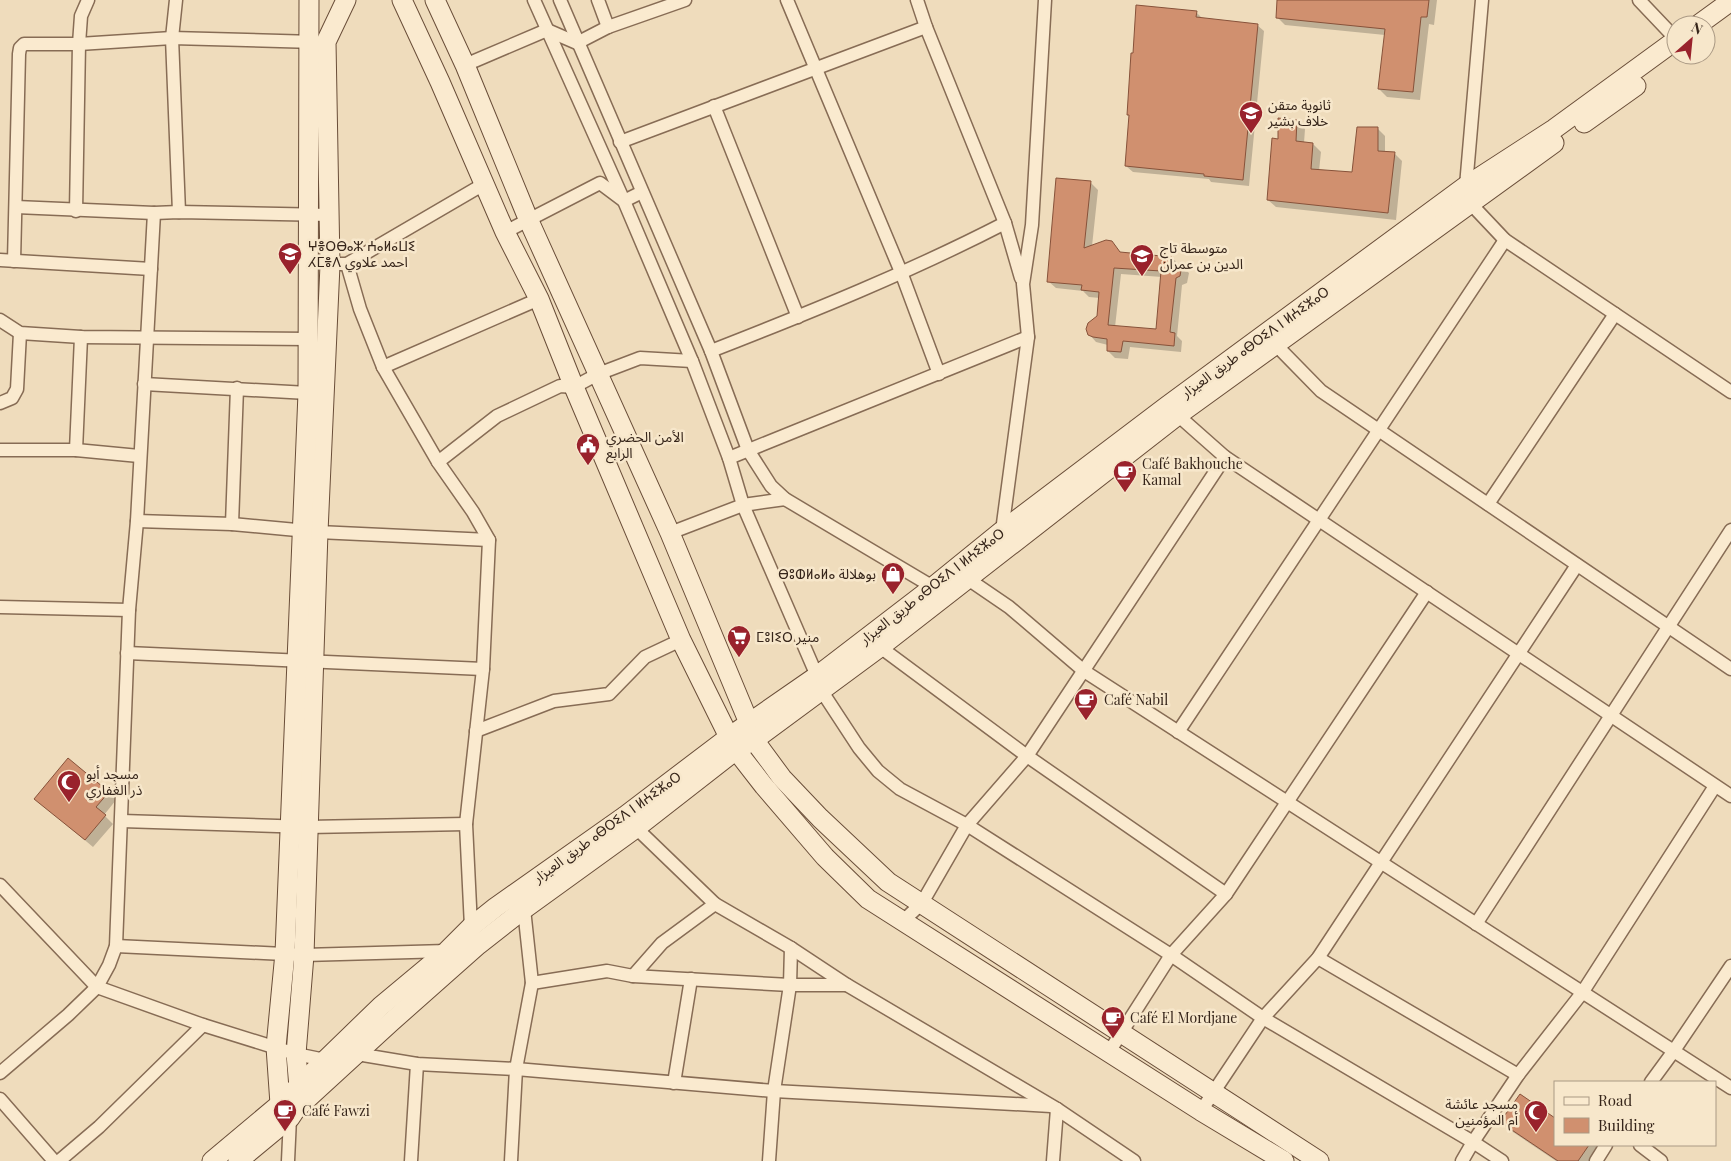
<svg xmlns="http://www.w3.org/2000/svg" width="1731" height="1161" viewBox="0 0 1731 1161" font-family="'Playfair Display','Noto Sans Arabic','Noto Sans Tifinagh',serif">
<style>
.shadow{fill:#0003;fill-rule:evenodd}
.building{fill:#d0906f;stroke:#87523a;fill-rule:evenodd}
.lines{fill:none;stroke-linecap:round;stroke-linejoin:round}
.street-casing{stroke:#876c55;stroke-width:15}
.secondary-casing{stroke:#694d38;stroke-width:21}
.street{stroke:#faeacf;stroke-width:12}
.secondary{stroke:#faeacf;stroke-width:19}
.labels{text-anchor:middle;stroke-width:5;stroke-linejoin:round;paint-order:stroke}
.poi-label{font-size:14px;fill:#36251a;stroke:#f7e7cb;text-anchor:start}
.street-label{font-size:14px;fill:#36251a;stroke:#f7e7cb}
</style>
<rect width="100%" height="100%" fill="#efdcbc"/>
<!-- shadow -->
<g class="shadow">
<path d="M1278,0H1437L1434,25L1429,24L1420,100L1387,97L1379,89L1385,35L1285,25L1277,17Z"/>
<path d="M1196,12L1203,19L1257,25L1264,31L1249,186L1211,182L1209,179L1133,172L1126,166Z"/>
<path d="M1297,121L1305,129L1304,143L1313,144L1321,152L1319,171L1353,173L1377,128L1385,136V152L1394,153L1402,161L1396,220L1276,207L1268,200L1280,140Z"/>
<path d="M1091,183L1098,190L1092,246L1111,242L1121,253L1172,258L1189,273L1187,283L1182,285L1177,336L1182,341L1181,352L1130,347L1128,359L1115,358L1108,351V345L1096,342L1089,334L1098,317L1100,298L1089,297L1083,291L1056,288L1048,281ZM1121,274L1162,277L1157,331L1115,327Z"/>
<path d="M108,792L116,800L104,815L113,824L93,847L44,806Z"/>
<path d="M1502,1122L1555,1145H1602L1591,1161H1556L1510,1130Z"/>
</g>
<!-- building -->
<g class="building">
<path d="M1277,0H1429L1427,17H1421L1413,92L1378,89L1385,29L1276,18Z"/>
<path d="M1136,5L1197,11L1196,17L1258,24L1243,180L1204,176V174L1125,166L1129,115H1127L1131,53H1133Z"/>
<path d="M1278,118L1297,120L1296,141L1313,143L1311,169L1352,172L1357,127H1378V151L1395,152L1388,213L1267,200L1272,138L1278,139Z"/>
<path d="M1056,178L1091,181L1084,248L1106,240L1112,241L1120,252L1172,257V264L1182,265L1180,276L1176,278L1170,332L1175,333L1174,346L1123,341L1121,352L1107,351V339L1093,337L1088,335L1086,329L1088,323L1097,316L1099,292L1081,290L1082,285L1047,282ZM1114,268L1161,271L1156,329L1108,325Z"/>
<path d="M68,758L109,792L96,807L106,815L85,840L34,799Z"/>
<path d="M1520,1094L1555,1118V1145H1589L1578,1161H1558L1500,1122Z"/>
</g>
<g class="lines">
<!-- street casing -->
<g class="street-casing">
<g id="street">
<path d="M176,0L172,38L179,212"/>
<path d="M534,0L624,201L692,361L729,458L743,505L817,676L821,690L859,748L878,771L900,789L967,825L1171,955L1263,1018L1473,1142L1502,1161"/>
<path d="M560,0L711,351L748,450L771,486L785,499L933,587"/>
<path d="M598,0L608,27"/>
<path d="M787,0L901,272L939,374"/>
<path d="M917,0L926,27L1005,223L1021,278"/>
<path d="M1482,0L1466,186L1471,204L1505,240L1731,392"/>
<path d="M1639,0L1676,39"/>
<path d="M465,65L547,30L577,43L608,27L685,0"/>
<path d="M714,106L798,317"/>
<path d="M620,142L926,27"/>
<path d="M16,207L154,213L179,212L330,215"/>
<path d="M76,211L79,44L81,16L88,0"/>
<path d="M505,232L600,183L624,201L642,192"/>
<path d="M0,260L151,269"/>
<path d="M14,261L19,54L20,48L24,44H79L172,38L315,42"/>
<path d="M340,264H347L484,184"/>
<path d="M347,264L360,309L383,367L438,462L473,512L489,540L483,669L466,824L471,927L473,931"/>
<path d="M0,320L20,333L81,337L309,339"/>
<path d="M1271,340L1321,391L1731,669"/>
<path d="M711,351C811,312 910,272 1005,223"/>
<path d="M383,367L539,299"/>
<path d="M144,384L308,393"/>
<path d="M0,403L12,398L17,389L20,333"/>
<path d="M1173,411L1225,457L1731,796"/>
<path d="M0,450H76L139,456"/>
<path d="M76,450L81,337"/>
<path d="M729,458L1028,337"/>
<path d="M438,462L497,416L560,386L574,387L598,374L640,358L692,361"/>
<path d="M1488,504L1615,314"/>
<path d="M137,521L232,524L318,532L489,540"/>
<path d="M232,524L237,388"/>
<path d="M670,533L743,505L785,499"/>
<path d="M1003,534L1002,531L1028,337L1023,284L1032,225L1045,0"/>
<path d="M968,579L1009,607L1084,671L1731,1088"/>
<path d="M0,607L129,610"/>
<path d="M880,647L1027,756L1226,894"/>
<path d="M127,653L483,669"/>
<path d="M476,731L554,701L609,694L645,657L681,640"/>
<path d="M1178,732L1505,240"/>
<path d="M122,821L308,827L466,824"/>
<path d="M632,824L715,904L791,948L847,985L1057,1109L1134,1161"/>
<path d="M0,885L97,987L203,1025L296,1054L325,1060L329,1059"/>
<path d="M902,922L922,903L967,825L1027,756L1225,457"/>
<path d="M1476,924L1731,530"/>
<path d="M116,946L304,955L447,951"/>
<path d="M1318,958L1518,1075"/>
<path d="M633,976L662,943L715,904"/>
<path d="M532,983L607,971L633,976L790,985H847"/>
<path d="M1109,1052L1171,955L1226,894L1427,592"/>
<path d="M351,1055L357,1054L417,1064L516,1069L774,1091L1051,1106"/>
<path d="M0,1073L68,1015L97,987L109,965L116,946L129,610L137,521L154,213"/>
<path d="M1651,1082L1673,1052L1731,966"/>
<path d="M674,1083L691,979"/>
<path d="M0,1099L54,1161"/>
<path d="M1201,1111L1263,1018L1318,958L1577,565"/>
<path d="M1640,1145L1661,1161"/>
<path d="M59,1161L99,1127L203,1025"/>
<path d="M288,1161L290,1118"/>
<path d="M411,1161L417,1064"/>
<path d="M511,1161L516,1069L532,983L524,909"/>
<path d="M769,1161L774,1091L790,985L791,948"/>
<path d="M1053,1161L1057,1109"/>
<path d="M1462,1161L1473,1142L1518,1075L1582,993L1715,786"/>
<path d="M1596,1161L1606,1145"/>
</g>
</g>
<!-- secondary casing -->
<g class="secondary-casing">
<g id="secondary">
<path d="M402,0L440,82L505,232L539,299L574,387L681,640L729,737L736,750L764,786L825,857L868,899L1201,1111L1284,1161"/>
<path d="M435,0L465,65L529,221L670,533L749,723L754,740L782,778L820,818L888,882L1319,1161"/>
<path d="M1698,25L1731,1"/>
<path d="M1584,123L1636,86"/>
<path d="M298,1095L299,1087L296,1054L304,955L318,532L330,265L326,42L346,0"/>
<path d="M285,1111L280,1104L276,1047L285,953L308,393L309,0"/>
<path d="M212,1161L280,1104L381,1006L447,951L471,927L496,907L625,816L729,737L817,676L933,587L1002,531L1167,406L1466,186L1554,129L1676,40"/>
<path d="M238,1161L290,1118L296,1109L391,1022L478,945L524,909L636,828L736,750L754,740L880,647L1178,415L1554,143"/>
</g>
</g>
<!-- street -->
<use href="#street" class="street"/>
<!-- secondary -->
<use href="#secondary" class="secondary"/>
</g>
<!-- icons -->
<defs>
<g id="school-pin" transform="scale(1.25)"><path d="M0 17L-7.5 6A9.5 9.5 0 1 1 7.5 6Z" fill="#99222c" stroke="#f7e7cb"/><path d="M0-5L7-2L0 1L-7-2ZM-4 1L0 2.5L4 1V4Q0 6-4 4Z" fill="#fff"/></g>
<g id="civic-pin" transform="scale(1.25)"><path d="M0 17L-7.5 6A9.5 9.5 0 1 1 7.5 6Z" fill="#99222c" stroke="#f7e7cb"/><path d="M-.6-6.5H3V-4.5H.6V-3L4-1V1h2V6H-6V1h2V-1L-.6-3ZM-1.2 2.5V6h2.4V2.5Z" fill="#fff"/></g>
<g id="cafe-pin" transform="scale(1.25)"><path d="M0 17L-7.5 6A9.5 9.5 0 1 1 7.5 6Z" fill="#99222c" stroke="#f7e7cb"/><path d="M-5.5-4.5H6V0H3Q3 3.5 0 3.5H-2.5Q-5.5 3.5-5.5 0ZM3-3.2v2h1.7v-2ZM-6 4.5H4V6H-6Z" fill="#fff"/></g>
<g id="shop-pin" transform="scale(1.25)"><path d="M0 17L-7.5 6A9.5 9.5 0 1 1 7.5 6Z" fill="#99222c" stroke="#f7e7cb"/><path d="M-5-2.5h2.3a2.7 3.5 0 0 1 5.4 0H5L5.5 6h-11ZM-1.5-2.5h3a1.5 2.3 0 0 0-3 0Z" fill="#fff"/></g>
<g id="supermarket-pin" transform="scale(1.25)"><path d="M0 17L-7.5 6A9.5 9.5 0 1 1 7.5 6Z" fill="#99222c" stroke="#f7e7cb"/><path d="M-6-5.5h2.5l.6 2H6L4.5 2H-2.5L-4.4-4H-6ZM-1.5 3.2a1.3 1.3 0 1 0 .1 0ZM3 3.2a1.3 1.3 0 1 0 .1 0Z" fill="#fff"/></g>
<g id="mosque-pin" transform="scale(1.25)"><path d="M0 17L-7.5 6A9.5 9.5 0 1 1 7.5 6Z" fill="#99222c" stroke="#f7e7cb"/><path d="M3.5-4.9A6 6 0 1 0 3.5 4.9A5 5 0 1 1 3.5-4.9Z" fill="#fff"/></g>
</defs>
<g fill-rule="evenodd">
<use href="#school-pin" x="1251" y="113"/>
<use href="#school-pin" x="290" y="254"/>
<use href="#school-pin" x="1142" y="256"/>
<use href="#civic-pin" x="588" y="445"/>
<use href="#cafe-pin" x="1125" y="472"/>
<use href="#shop-pin" x="893" y="574"/>
<use href="#supermarket-pin" x="739" y="637"/>
<use href="#cafe-pin" x="1086" y="700"/>
<use href="#mosque-pin" x="69" y="782"/>
<use href="#cafe-pin" x="1113" y="1018"/>
<use href="#cafe-pin" x="285" y="1111"/>
<use href="#mosque-pin" x="1536" y="1112"/>
</g>
<g class="labels">
<!-- poi labels -->
<g class="poi-label">
<text x="1268" y="110">ثانوية متقن<tspan x="1268" dy="16">خلاف بشير</tspan></text>
<text x="308" y="251">ⵖⴻⵔⴱⴰⵣ ⵄⴰⵍⴰⵡⵉ<tspan x="308" dy="16">ⵃⵎⴻⴷ احمد علاوي</tspan></text>
<text x="1160" y="253">متوسطة تاج<tspan x="1160" dy="16">الدين بن عمران</tspan></text>
<text x="606" y="442">الأمن الحضري<tspan x="606" dy="16">الرابع</tspan></text>
<text x="1142" y="469">Café Bakhouche<tspan x="1142" dy="16">Kamal</tspan></text>
<text x="876" y="579" text-anchor="end">ⴱⵓⵀⵍⴰⵍⴰ بوهلالة</text>
<text x="756" y="642">ⵎⵓⵏⵉⵔ منير</text>
<text x="1104" y="705">Café Nabil</text>
<text x="86" y="779">مسجد أبو<tspan x="86" dy="16">ذر الغفاري</tspan></text>
<text x="1130" y="1023">Café El Mordjane</text>
<text x="1518" y="1109" text-anchor="end">مسجد عائشة<tspan x="1518" dy="16">أم المؤمنين</tspan></text>
<text x="302" y="1116">Café Fawzi</text>
</g>
<!-- street labels -->
<g class="street-label">
<text transform="translate(1255 342) rotate(-36)" y="5">طريق العيزار ⴰⴱⵔⵉⴷ ⵏ ⵍⵄⵉⵣⴰⵔ</text>
<text transform="translate(932 586) rotate(-38)" y="5">طريق العيزار ⴰⴱⵔⵉⴷ ⵏ ⵍⵄⵉⵣⴰⵔ</text>
<text transform="translate(607 827) rotate(-36)" y="5">طريق العيزار ⴰⴱⵔⵉⴷ ⵏ ⵍⵄⵉⵣⴰⵔ</text>
</g>
</g>
<!-- legend -->
<rect x="1554" y="1081" width="162" height="65" fill="#f7e7cb" stroke="#aa9984"/>
<rect x="1564" y="1097" width="25" height="8" fill="#faeacf" stroke="#aa9984"/>
<text x="1598" y="1106" font-size="15" fill="#36251a">Road</text>
<rect x="1564" y="1118" width="25" height="15" fill="#d0906f" stroke="#aa9984"/>
<text x="1598" y="1131" font-size="15" fill="#36251a">Building</text>
<!-- north arrow -->
<g transform="translate(1691 40) rotate(27)"><circle r="24" fill="#f7e7cb" stroke="#aa9984"/>
<path d="M0-4L9 19L0 12L-9 19Z" fill="#99222c"/>
<text y="-8" font-size="14" font-weight="bold" text-anchor="middle" fill="#36251a">N</text>
</g>
</svg>
